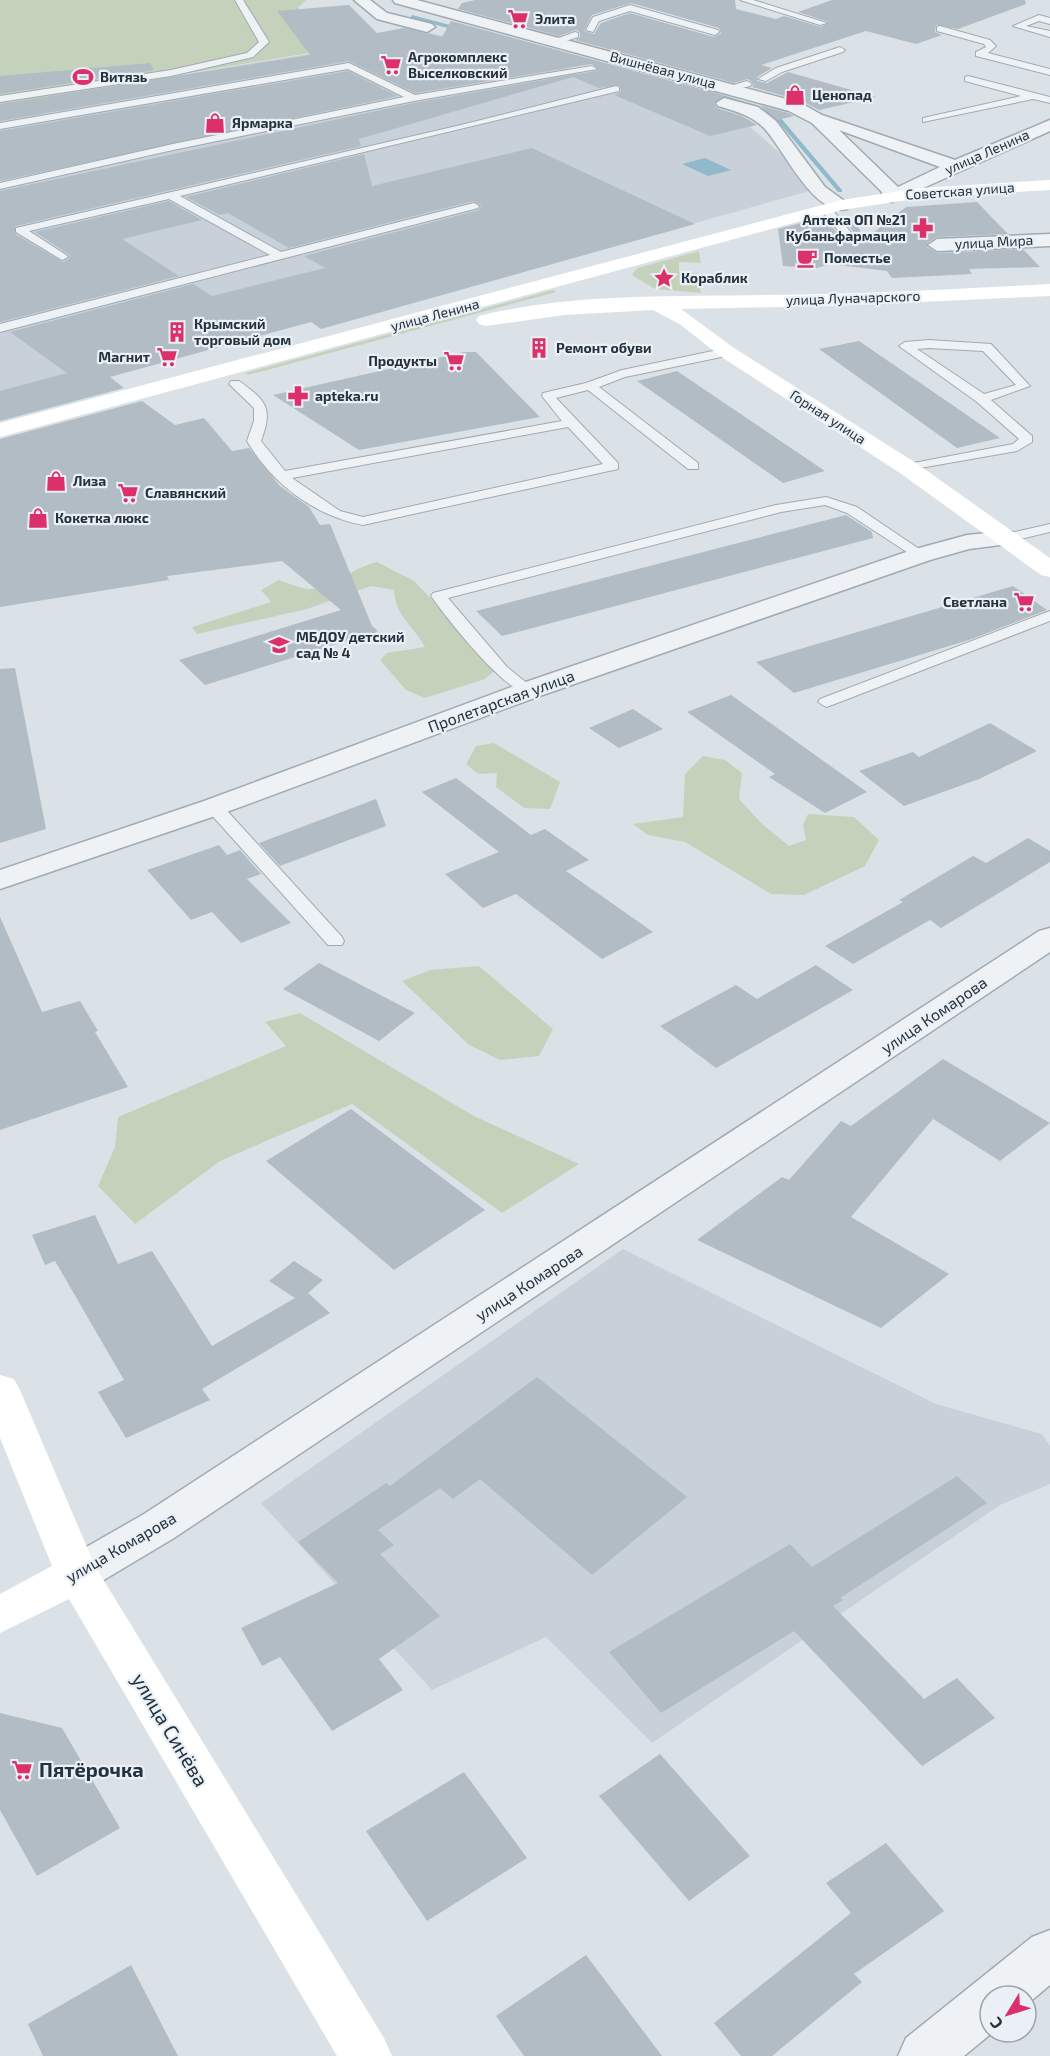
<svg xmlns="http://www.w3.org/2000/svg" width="1050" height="2056" viewBox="0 0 1050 2056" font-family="'Exo 2',sans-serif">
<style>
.built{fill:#c8d1d9}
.green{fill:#c5d2bb}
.water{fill:#91b9cc}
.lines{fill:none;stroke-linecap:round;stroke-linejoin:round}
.stream{fill:#91b9cc;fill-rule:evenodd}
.building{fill:#b1bcc4;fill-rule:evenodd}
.lane-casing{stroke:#a0aab1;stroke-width:2}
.street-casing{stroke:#a0aab1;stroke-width:3}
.lane{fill:#eef2f5;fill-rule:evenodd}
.street{fill:#eef2f5;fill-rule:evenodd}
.secondary{fill:#fff;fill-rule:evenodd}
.labels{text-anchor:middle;stroke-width:4.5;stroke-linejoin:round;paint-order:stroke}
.far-poi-label{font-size:14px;font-weight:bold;fill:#23323e;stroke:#eaf0f5;text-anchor:start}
.far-street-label{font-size:14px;fill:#23323e;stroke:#eaf0f5}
.street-label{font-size:16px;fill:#23323e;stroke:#eaf0f5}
.near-street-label{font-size:20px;fill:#23323e;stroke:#eaf0f5}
.near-poi-label{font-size:20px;font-weight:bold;fill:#23323e;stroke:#eaf0f5;text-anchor:start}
</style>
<rect width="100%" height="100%" fill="#dbe2e7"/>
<!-- built -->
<g class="built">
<path d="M408,27L571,69L567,70L580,74L591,73L747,124L820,188L333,325L264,283L29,345L93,391L0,417V105L332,50L340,41Z"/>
<path d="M623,1249L936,1404L1042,1434L1050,1446V1484L1000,1505L652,1743L546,1637L432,1690L261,1503Z"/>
</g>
<!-- green -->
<g class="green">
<path d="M0,0H306L298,8L322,22L332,49L0,105Z"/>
<path d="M699,251L701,263L679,262V272L698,273L701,293L655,289L632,275L637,268Z"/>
<path d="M553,290L556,292L248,375L245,373Z"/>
<path d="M377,562L414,581L498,668L485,679L425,698L406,690L380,660L387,653L425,647C413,625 395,616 394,590L371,586L307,609L197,634L192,627L271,602L261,590L279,580C288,583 298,587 307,589C324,591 357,566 377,562Z"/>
<path d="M494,743L560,782L550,809L524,808L496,787L497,773L478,774L466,764L476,746Z"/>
<path d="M703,756L725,760L742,773L739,799L761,823L789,846L806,840L803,825L808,814L854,817L879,840L865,866L804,895L771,894L685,842L648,835L633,824L683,817L685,774Z"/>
<path d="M479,966L553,1029L539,1056L500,1060L469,1045L402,981L430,970Z"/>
<path d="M300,1013L474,1116L579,1164L502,1213L352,1104L220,1161L135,1224L98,1186L115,1147L118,1117L286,1046L265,1022Z"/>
</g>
<!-- water -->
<path class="water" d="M705,158L731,170L708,176L682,164Z"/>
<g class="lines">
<!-- stream -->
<g class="stream">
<path d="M412,15L465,29L466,30L463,32L410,18Z"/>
<path d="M709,91L755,105L780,117L842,190V192H838L776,119L751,107L707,94Z"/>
</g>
</g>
<!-- building -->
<g class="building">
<path d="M475,0H735L736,9L776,19L784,16L821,27L829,22L798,12L832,0H1025L1026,4L958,29L936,25L935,32L942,35L916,44L866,31L761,65L772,68L757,77V81L767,83L788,72L876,97L819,110L802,101L752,87L754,84L748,79L734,83L575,40L580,37V32L576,30L559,36L458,9L462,3ZM631,3L719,28L721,33L714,37L630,13L601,23L594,34L584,31L592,15Z"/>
<path d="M349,5L377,33L404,28L442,37L451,21L741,100L725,96L714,103L717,108L742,116L757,125L710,136L614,95L621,92L620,85L599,88L573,77L359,139L361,146L15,226V234L63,262L69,259L70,255L35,232L169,201L202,220L122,239L179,276L0,322V191L414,103L599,70L592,64L415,93L349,61L0,121V104L310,55L277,11Z"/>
<path d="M150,63L154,70L0,94V76Z"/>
<path d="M348,71L397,96L0,181V131Z"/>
<path d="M759,105L788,113L794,116L778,120Z"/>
<path d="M532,148L695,224L321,329L311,322L110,377L124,388L0,421V391L67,373L10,332L193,284L212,296L325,268L304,256L479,210L481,205L473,201L289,248L228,213L220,215L186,197L364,154L372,186Z"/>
<path d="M977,202L1008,234L937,237L927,243V247L937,253L1023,249L1040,267L969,269L972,274L892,278L887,271L830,264L817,268L783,266L778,229L816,219L828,222L843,240L853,241L855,234L845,221H856L864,240L906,207Z"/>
<path d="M859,341L964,413L1000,438L957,448L819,349Z"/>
<path d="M464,352H476L540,417L359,450L273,395Z"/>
<path d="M677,371L825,471L783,483L637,381Z"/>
<path d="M142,401L175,425L204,418L232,451L249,448L280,486L309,507L320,525L330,524L372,626L378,631L375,632L379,641L369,634L205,685L179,660L341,610L282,561L167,576L169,580L0,607V439Z"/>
<path d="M846,515L872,532L873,538L502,636L476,611Z"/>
<path d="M1013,586L1047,610L969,640L794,693L756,662Z"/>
<path d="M15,668L46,829L0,843V669Z"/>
<path d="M731,695L867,792L825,813L769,777L775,774L687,712Z"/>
<path d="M633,709L663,729L619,748L589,728Z"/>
<path d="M990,723L1037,751L979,779L904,806L859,771L913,752L919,757Z"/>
<path d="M456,778L531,835L545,829L589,860L566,871L653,932L602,959L516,894L483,908L445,874L499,852L422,792Z"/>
<path d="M376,799L386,826L280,866L259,843Z"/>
<path d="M1028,838L1050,851V862L941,928L930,920L853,964L825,946L903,902L899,900L973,856L986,863Z"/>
<path d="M219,845L227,855L240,850L261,874L247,879L291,923L241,943L212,912L191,920L147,870Z"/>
<path d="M0,917L42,1012L80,1001L98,1031L95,1032L128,1087L0,1130Z"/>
<path d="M319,963L415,1013L379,1041L283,989Z"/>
<path d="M816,965L853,990L716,1068L660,1026L736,985L757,999Z"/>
<path d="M943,1059L1050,1123L1000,1161L933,1119L851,1217L949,1274L881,1328L697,1240L782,1177L789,1180L841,1121L851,1126Z"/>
<path d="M351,1109L485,1210L394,1270L266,1161Z"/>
<path d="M95,1215L118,1264L152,1251L212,1346L295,1298L269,1281L294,1261L323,1280L308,1293L330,1313L202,1389L210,1400L126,1438L98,1392L124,1380L55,1261L45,1265L32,1235Z"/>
<path d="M537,1377L687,1497L592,1575L480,1479L453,1499L440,1488L378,1530L394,1545L380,1554L440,1616L379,1659L403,1690L332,1731L280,1657L262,1666L241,1628L338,1583L298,1542L386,1483L390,1486Z"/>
<path d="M957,1476L987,1503L840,1598L843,1600L833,1606L924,1699L957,1678L995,1718L922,1766L794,1631L661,1713L609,1652L790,1544L812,1567Z"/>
<path d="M0,1713L62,1728L120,1828L37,1876L0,1810Z"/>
<path d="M660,1754L750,1856L689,1901L599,1796Z"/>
<path d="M464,1772L527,1858L427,1921L366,1831Z"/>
<path d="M886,1843L944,1911L854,1974L862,1982L772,2056H741L714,2023L851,1913L826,1883Z"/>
<path d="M586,1955L662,2056H524L496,2016Z"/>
<path d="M131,1965L178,2056H43L28,2024Z"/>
</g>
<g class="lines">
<!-- lane casing -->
<g class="lane-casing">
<g id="lane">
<path d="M235,0H243L269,42L253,57L171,76L0,102V96L171,70L247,53L259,42Z"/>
<path d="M740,0H753L827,23L820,25Z"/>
<path d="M630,5L718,30L719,32L715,35L630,11L599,21L593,32L586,30L593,17Z"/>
<path d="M1039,15L1050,18V24L1039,21L1026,26L1050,31V37L1013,26Z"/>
<path d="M940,26L990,40L996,46L988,53L1050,69V75L976,56V52L986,47L984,44L937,31V27Z"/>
<path d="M575,32L578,33V37L553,45L548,42Z"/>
<path d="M840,47L845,50L843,52L782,72L766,81L758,79L776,68Z"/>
<path d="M349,63L415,95L592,66L597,69L414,101L173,150L0,189V183L173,144L404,97L348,69L0,129V123Z"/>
<path d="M968,76L1050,97V103L1033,99L923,122V118L1021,96L965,81V77Z"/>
<path d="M747,81L752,84L750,86L729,91L724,88Z"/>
<path d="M616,86L619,87V91L180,196L281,252L474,203L479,206L478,208L0,332V324L270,255L169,199L29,231L66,255L68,257L62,260L16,232V228L461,125Z"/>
<path d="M822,207H830L853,235V239H845L822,211Z"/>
<path d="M929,340L991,344L1030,386L991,400L1032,436V442L1017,451L903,471V465L1013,444L1019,439L977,402L899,346L905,342ZM929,348L983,351L1016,385L984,394L917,349Z"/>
<path d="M727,348L733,352L731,355L625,377L599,387L698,463V469H688L588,390L556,398L618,463V469L363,525C315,516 272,484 247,441L254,421V408L229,384L231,381H239C267,401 273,408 261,441L285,471L562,421L542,396L543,393L586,383L622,370ZM568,427L603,464L363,517L340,511L292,478Z"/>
<path d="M826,497L857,507L928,555L921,559L916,558L847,513L825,505L781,512L448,598L507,667L533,688L535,691L533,694C510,700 445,616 431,596L433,593L776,505Z"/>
<path d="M1050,524V532L1007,542L1000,538L1002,535Z"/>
<path d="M1050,611V621L832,705L826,707L818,702L820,699Z"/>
<path d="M214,802L220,803L342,937L344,941L342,945H328L208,811L205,807L208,803Z"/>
</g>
</g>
<!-- street casing -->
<g class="street-casing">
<g id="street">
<path d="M354,0H370L387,13L432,24L435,27L427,32L377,19Z"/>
<path d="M393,0H417L801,103L822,115L955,160L1050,120V131L892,202L886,201L881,191L812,123L789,111L395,3ZM839,130L940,167L898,187Z"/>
<path d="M724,98L758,107L776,121L825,187L850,205L847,209C814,217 784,149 764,128C751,115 735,111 718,106L716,103Z"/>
<path d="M1050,234V246L937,251L928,245L937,239Z"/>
<path d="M1007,531L1016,533L1019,538L1016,543L969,549L930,560L537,697L224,813L0,889V870L204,801L517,685L912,550L967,535Z"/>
<path d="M1050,928V952L174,1538L92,1587L77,1592L62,1587L56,1574L62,1561L144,1514L1039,931Z"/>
<path d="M1050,1930V1985L1026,2005V1996H990V2032H993L964,2056H898L906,2038L1032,1937Z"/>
</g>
</g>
<!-- lane -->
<use href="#lane" class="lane"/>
<!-- street -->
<use href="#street" class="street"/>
<!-- secondary -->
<g class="secondary">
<path d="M1050,180V190L921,198L842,210L0,437V423L841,200L921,188Z"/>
<path d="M1050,284V296L831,306L681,309L734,348L916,463L1050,558V577L1041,575L900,473L720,356L681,325L653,310L564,315L486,326L479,324L476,320L479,316C572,293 673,297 768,295C862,294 956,289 1050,284Z"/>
<path d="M0,1375L14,1379L20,1390L95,1566L384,2038L392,2056H337L69,1599L0,1633V1594L52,1566L0,1438Z"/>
</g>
</g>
<!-- icons -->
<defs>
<g id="supermarket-bare" transform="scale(1.62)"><path d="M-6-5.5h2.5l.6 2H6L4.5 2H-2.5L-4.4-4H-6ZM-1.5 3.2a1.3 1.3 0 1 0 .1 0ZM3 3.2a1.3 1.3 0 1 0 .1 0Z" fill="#dc306a" stroke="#eaf0f5" stroke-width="2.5" paint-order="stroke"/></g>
<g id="stadium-bare" transform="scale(1.62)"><path d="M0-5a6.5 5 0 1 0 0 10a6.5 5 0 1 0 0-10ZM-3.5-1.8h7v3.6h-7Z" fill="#dc306a" stroke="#eaf0f5" stroke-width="2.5" paint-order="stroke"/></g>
<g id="shop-bare" transform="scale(1.62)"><path d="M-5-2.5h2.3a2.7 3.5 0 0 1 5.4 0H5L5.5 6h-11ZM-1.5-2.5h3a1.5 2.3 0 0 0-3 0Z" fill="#dc306a" stroke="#eaf0f5" stroke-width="2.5" paint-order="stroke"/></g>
<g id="pharmacy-bare" transform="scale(1.62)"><path d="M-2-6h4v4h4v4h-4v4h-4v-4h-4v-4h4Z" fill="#dc306a" stroke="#eaf0f5" stroke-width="2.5" paint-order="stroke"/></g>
<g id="cafe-bare" transform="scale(1.62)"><path d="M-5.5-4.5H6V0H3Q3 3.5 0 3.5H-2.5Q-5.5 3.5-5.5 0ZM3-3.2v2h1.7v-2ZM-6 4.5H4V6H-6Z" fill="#dc306a" stroke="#eaf0f5" stroke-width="2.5" paint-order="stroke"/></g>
<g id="sight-bare" transform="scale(1.62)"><path d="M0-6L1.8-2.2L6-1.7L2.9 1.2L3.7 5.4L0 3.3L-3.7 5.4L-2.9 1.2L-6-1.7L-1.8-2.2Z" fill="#dc306a" stroke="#eaf0f5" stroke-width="2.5" paint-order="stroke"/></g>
<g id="building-bare" transform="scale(1.62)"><path d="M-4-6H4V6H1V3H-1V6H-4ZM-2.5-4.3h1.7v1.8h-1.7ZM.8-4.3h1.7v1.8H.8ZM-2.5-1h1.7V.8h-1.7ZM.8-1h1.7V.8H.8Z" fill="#dc306a" stroke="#eaf0f5" stroke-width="2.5" paint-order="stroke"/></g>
<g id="school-bare" transform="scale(1.62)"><path d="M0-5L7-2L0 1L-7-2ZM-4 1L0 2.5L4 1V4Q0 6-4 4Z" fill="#dc306a" stroke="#eaf0f5" stroke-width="2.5" paint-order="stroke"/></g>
</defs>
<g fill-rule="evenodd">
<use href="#supermarket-bare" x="518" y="19"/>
<use href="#supermarket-bare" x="391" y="65"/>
<use href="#stadium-bare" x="83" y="77"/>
<use href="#shop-bare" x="795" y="95"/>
<use href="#shop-bare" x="215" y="123"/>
<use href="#pharmacy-bare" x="923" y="228"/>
<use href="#cafe-bare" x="807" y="258"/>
<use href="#sight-bare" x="664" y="278"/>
<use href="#building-bare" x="177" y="332"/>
<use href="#building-bare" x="539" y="348"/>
<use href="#supermarket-bare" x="167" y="357"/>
<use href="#supermarket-bare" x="454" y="361"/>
<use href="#pharmacy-bare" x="298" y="396"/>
<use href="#shop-bare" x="56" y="481"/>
<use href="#supermarket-bare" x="128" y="493"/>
<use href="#shop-bare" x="38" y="518"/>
<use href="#supermarket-bare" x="1024" y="602"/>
<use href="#school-bare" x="279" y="645"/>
<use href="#supermarket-bare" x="22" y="1770"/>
</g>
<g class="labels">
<!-- far-poi labels -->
<g class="far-poi-label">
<text x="535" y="24">Элита</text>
<text x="408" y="62">Агрокомплекс<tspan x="408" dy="16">Выселковский</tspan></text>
<text x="100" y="82">Витязь</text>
<text x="812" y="100">Ценопад</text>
<text x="232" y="128">Ярмарка</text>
<text x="906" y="225" text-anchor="end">Аптека ОП №21<tspan x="906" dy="16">Кубаньфармация</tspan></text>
<text x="824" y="263">Поместье</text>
<text x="681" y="283">Кораблик</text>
<text x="194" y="329">Крымский<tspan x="194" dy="16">торговый дом</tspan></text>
<text x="556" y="353">Ремонт обуви</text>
<text x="150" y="362" text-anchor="end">Магнит</text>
<text x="437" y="366" text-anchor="end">Продукты</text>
<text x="315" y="401">apteka.ru</text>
<text x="73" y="486">Лиза</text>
<text x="145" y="498">Славянский</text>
<text x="55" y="523">Кокетка люкс</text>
<text x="1007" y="607" text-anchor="end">Светлана</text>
<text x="296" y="642">МБДОУ детский<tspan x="296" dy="16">сад № 4</tspan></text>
</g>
<!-- far-street labels -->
<g class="far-street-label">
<text transform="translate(663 70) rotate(15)" y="5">Вишнёвая улица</text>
<text transform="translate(987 152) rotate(-24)" y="5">улица Ленина</text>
<text transform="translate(960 191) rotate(-4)" y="5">Советская улица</text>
<text transform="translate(994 242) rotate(-3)" y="5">улица Мира</text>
<text transform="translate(853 298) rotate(-2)" y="5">улица Луначарского</text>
<text transform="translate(435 315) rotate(-15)" y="5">улица Ленина</text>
<text transform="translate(828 417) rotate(33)" y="5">Горная улица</text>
</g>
<!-- street labels -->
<g class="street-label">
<text transform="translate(501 701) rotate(-20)" y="6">Пролетарская улица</text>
<text transform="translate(934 1015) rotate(-34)" y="6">улица Комарова</text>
<text transform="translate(529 1283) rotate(-33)" y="6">улица Комарова</text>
<text transform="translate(121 1547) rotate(-30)" y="6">улица Комарова</text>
</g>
<!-- near-street labels -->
<g class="near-street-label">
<text transform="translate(170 1730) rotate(59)" y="7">улица Синёва</text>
</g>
<!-- near-poi labels -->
<g class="near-poi-label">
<text x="39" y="1777">Пятёрочка</text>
</g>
</g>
<!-- north arrow -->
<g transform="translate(1008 2014) rotate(232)"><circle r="28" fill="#eaf0f5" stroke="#9aa4ac" stroke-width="1.5"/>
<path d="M0-4.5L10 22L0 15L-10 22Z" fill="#dc306a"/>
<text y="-9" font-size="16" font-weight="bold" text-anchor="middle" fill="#23323e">С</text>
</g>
</svg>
